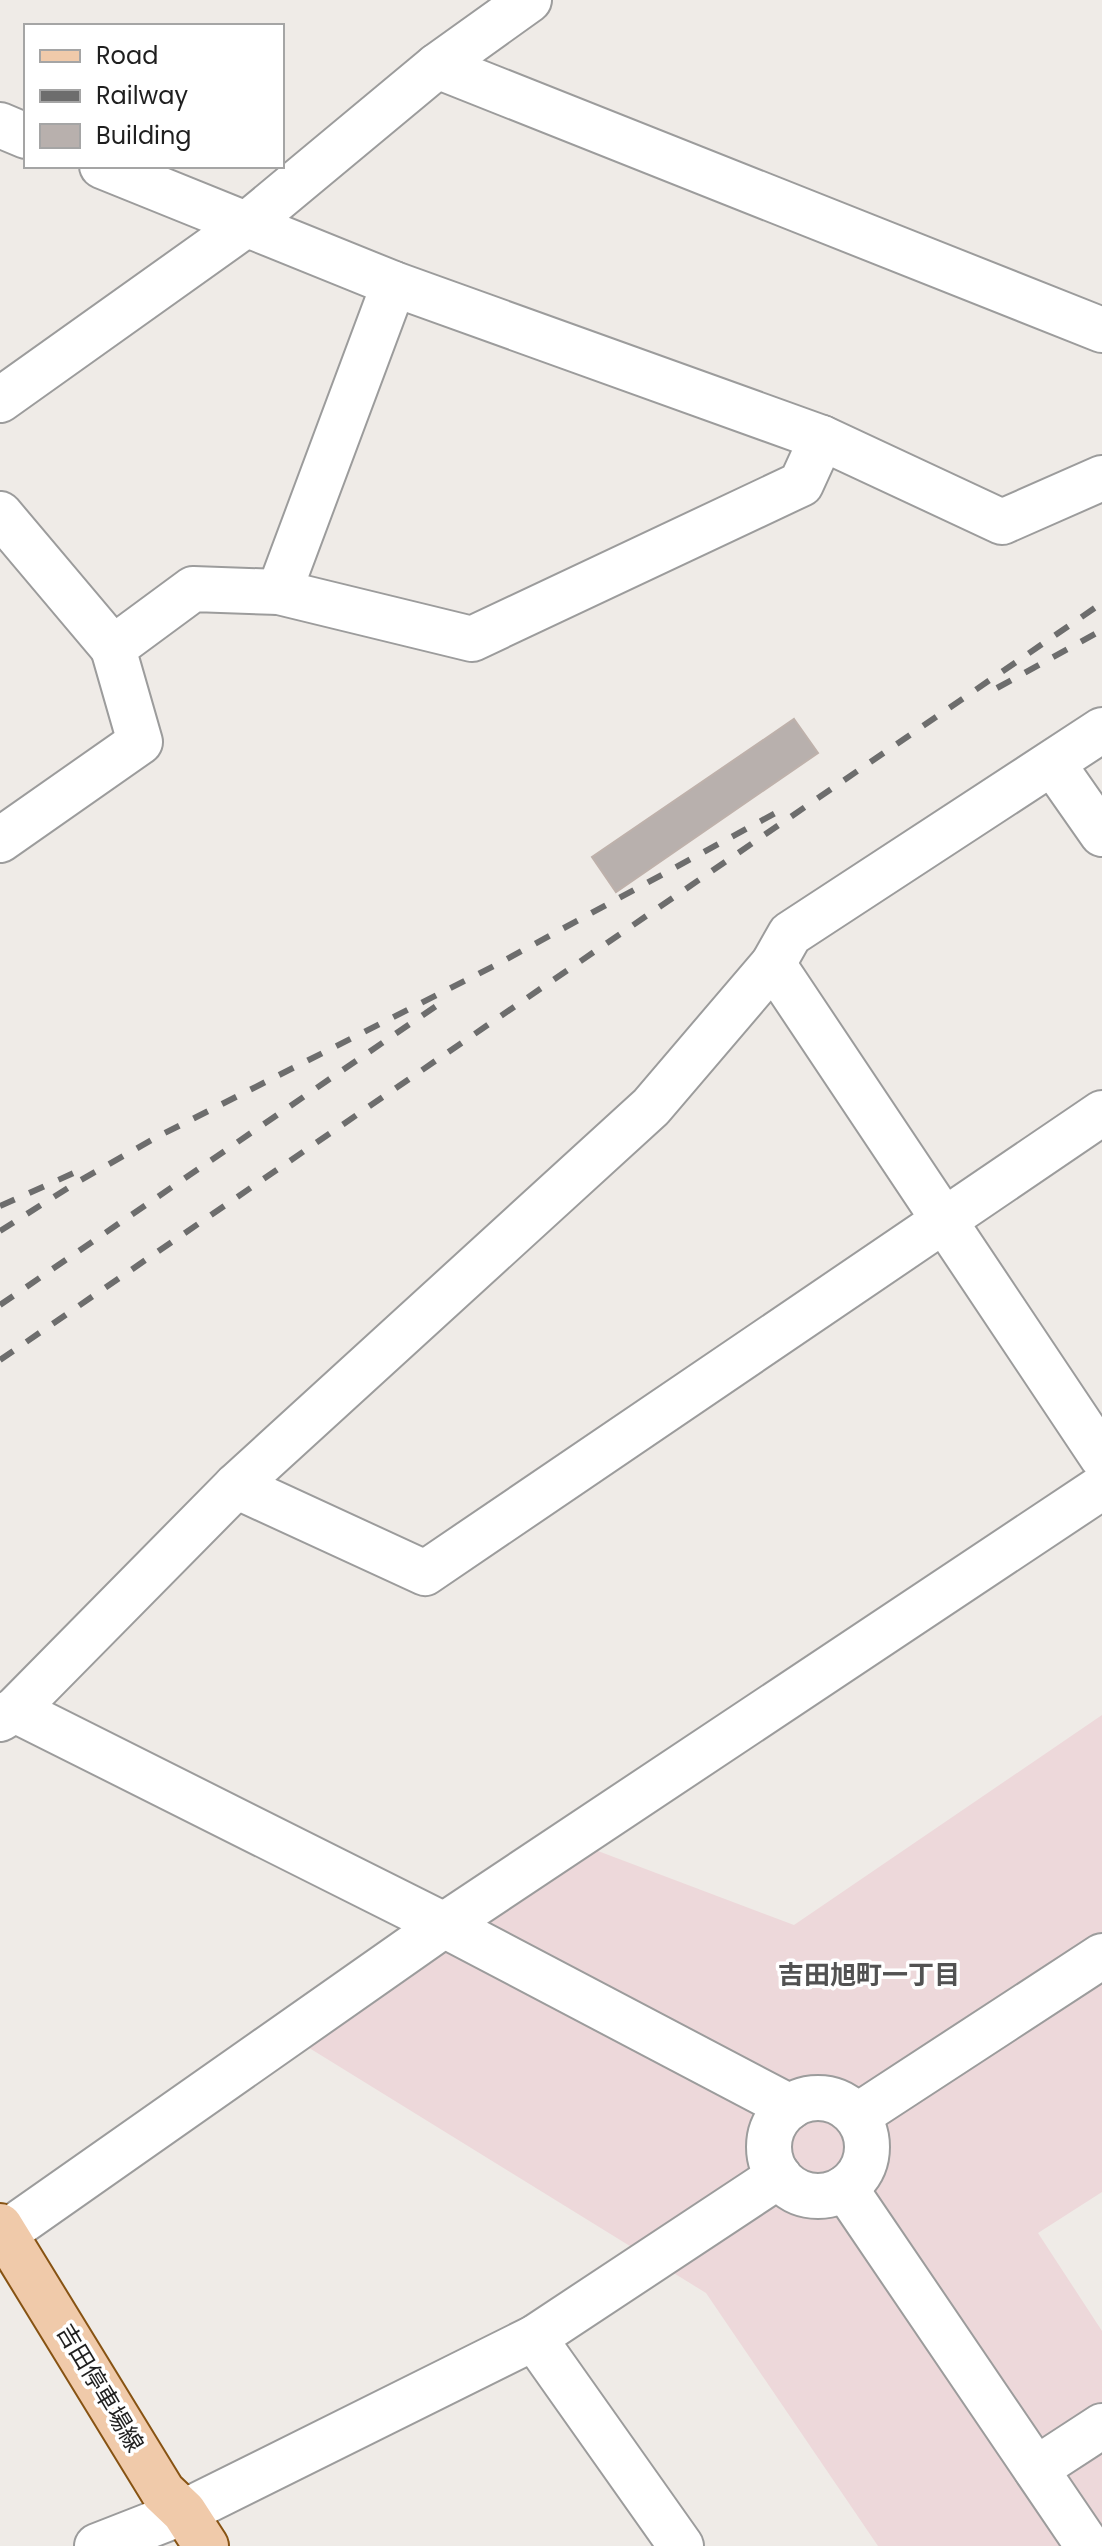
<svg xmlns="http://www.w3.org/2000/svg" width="1102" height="2546" viewBox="0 0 1102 2546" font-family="Poppins,'Noto Sans JP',sans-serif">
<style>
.commercial{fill:#edd8da}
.building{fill:#b8b0ad;stroke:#beb1ab;stroke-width:2}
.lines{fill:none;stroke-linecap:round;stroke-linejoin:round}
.minor-casing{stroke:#9c9c9c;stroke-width:48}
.major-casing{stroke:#875313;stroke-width:48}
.minor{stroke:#fff;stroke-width:44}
.major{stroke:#f0caaa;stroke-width:44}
.rail{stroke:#6d6d6d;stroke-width:6;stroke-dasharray:16 16;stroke-linecap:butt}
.labels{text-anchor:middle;stroke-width:7;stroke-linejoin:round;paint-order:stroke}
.street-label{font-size:24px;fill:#1f1f1f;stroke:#fff}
.neighbourhood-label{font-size:26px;font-weight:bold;fill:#525252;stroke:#fff}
</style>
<rect width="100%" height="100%" fill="#efebe7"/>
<!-- commercial -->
<path class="commercial" d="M1102,1715V2192L1038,2233L1102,2331V2546H878L706,2293L306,2046L590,1848L794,1925Z"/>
<!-- building -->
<path class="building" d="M794,719L818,753L616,892L592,857Z"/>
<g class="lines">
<!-- minor casing -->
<g class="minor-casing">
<g id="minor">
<path d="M437,66L1102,330"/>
<path d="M0,125L26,136"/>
<path d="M102,166L394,284L822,438L1002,522L1102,478"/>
<path d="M0,400L247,224L437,66L529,0"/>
<path d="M0,514L113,648"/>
<path d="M279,592L394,284"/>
<path d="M1053,764L1102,834"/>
<path d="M0,840L140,742L113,648L193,589L279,592L472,639L801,484L822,438"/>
<path d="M773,964L1102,1457"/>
<path d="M236,1486L425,1573L1102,1113"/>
<path d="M15,1710L444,1925L790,2107"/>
<path d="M0,1719L15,1710L236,1486L651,1107L773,964L790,934L1102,730"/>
<circle cx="818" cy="2147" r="49"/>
<path d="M857,2116L1102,1956"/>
<path d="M845,2188L1088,2546"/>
<path d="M5,2233L444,1925L1102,1487"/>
<path d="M534,2338L681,2546"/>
<path d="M1036,2469L1102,2426"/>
<path d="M97,2546L184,2512L534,2338L779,2176"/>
</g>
</g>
<!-- major casing -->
<g class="major-casing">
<path id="major" d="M0,2226L163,2492L184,2512L206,2546"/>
</g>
<!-- minor -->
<use href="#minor" class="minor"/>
<!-- major -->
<use href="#major" class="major"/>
<!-- rail -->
<g class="rail">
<path d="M997,688L1102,630"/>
<path d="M0,1206L76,1172"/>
<path d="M0,1231L79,1181L157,1137L494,966L781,810"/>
<path d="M0,1305L439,1004"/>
<path d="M0,1360L1102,603"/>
</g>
</g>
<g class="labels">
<!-- street labels -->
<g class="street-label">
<text transform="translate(100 2388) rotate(59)" y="8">吉田停車場線</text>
</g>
<!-- neighbourhood labels -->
<g class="neighbourhood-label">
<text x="869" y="1984">吉田旭町一丁目</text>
</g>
</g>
<!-- legend -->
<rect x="24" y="24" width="260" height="144" fill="#ffffff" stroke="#a5a5a5" stroke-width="2"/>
<rect x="40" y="50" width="40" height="12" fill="#f0caaa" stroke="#a5a5a5" stroke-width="2"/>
<text x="96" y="64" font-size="24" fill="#1f1f1f">Road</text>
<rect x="40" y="90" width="40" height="12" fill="#6d6d6d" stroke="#a5a5a5" stroke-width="2"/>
<text x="96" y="104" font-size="24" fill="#1f1f1f">Railway</text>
<rect x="40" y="124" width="40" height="24" fill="#b8b0ad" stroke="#a5a5a5" stroke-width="2"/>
<text x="96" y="144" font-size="24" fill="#1f1f1f">Building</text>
</svg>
